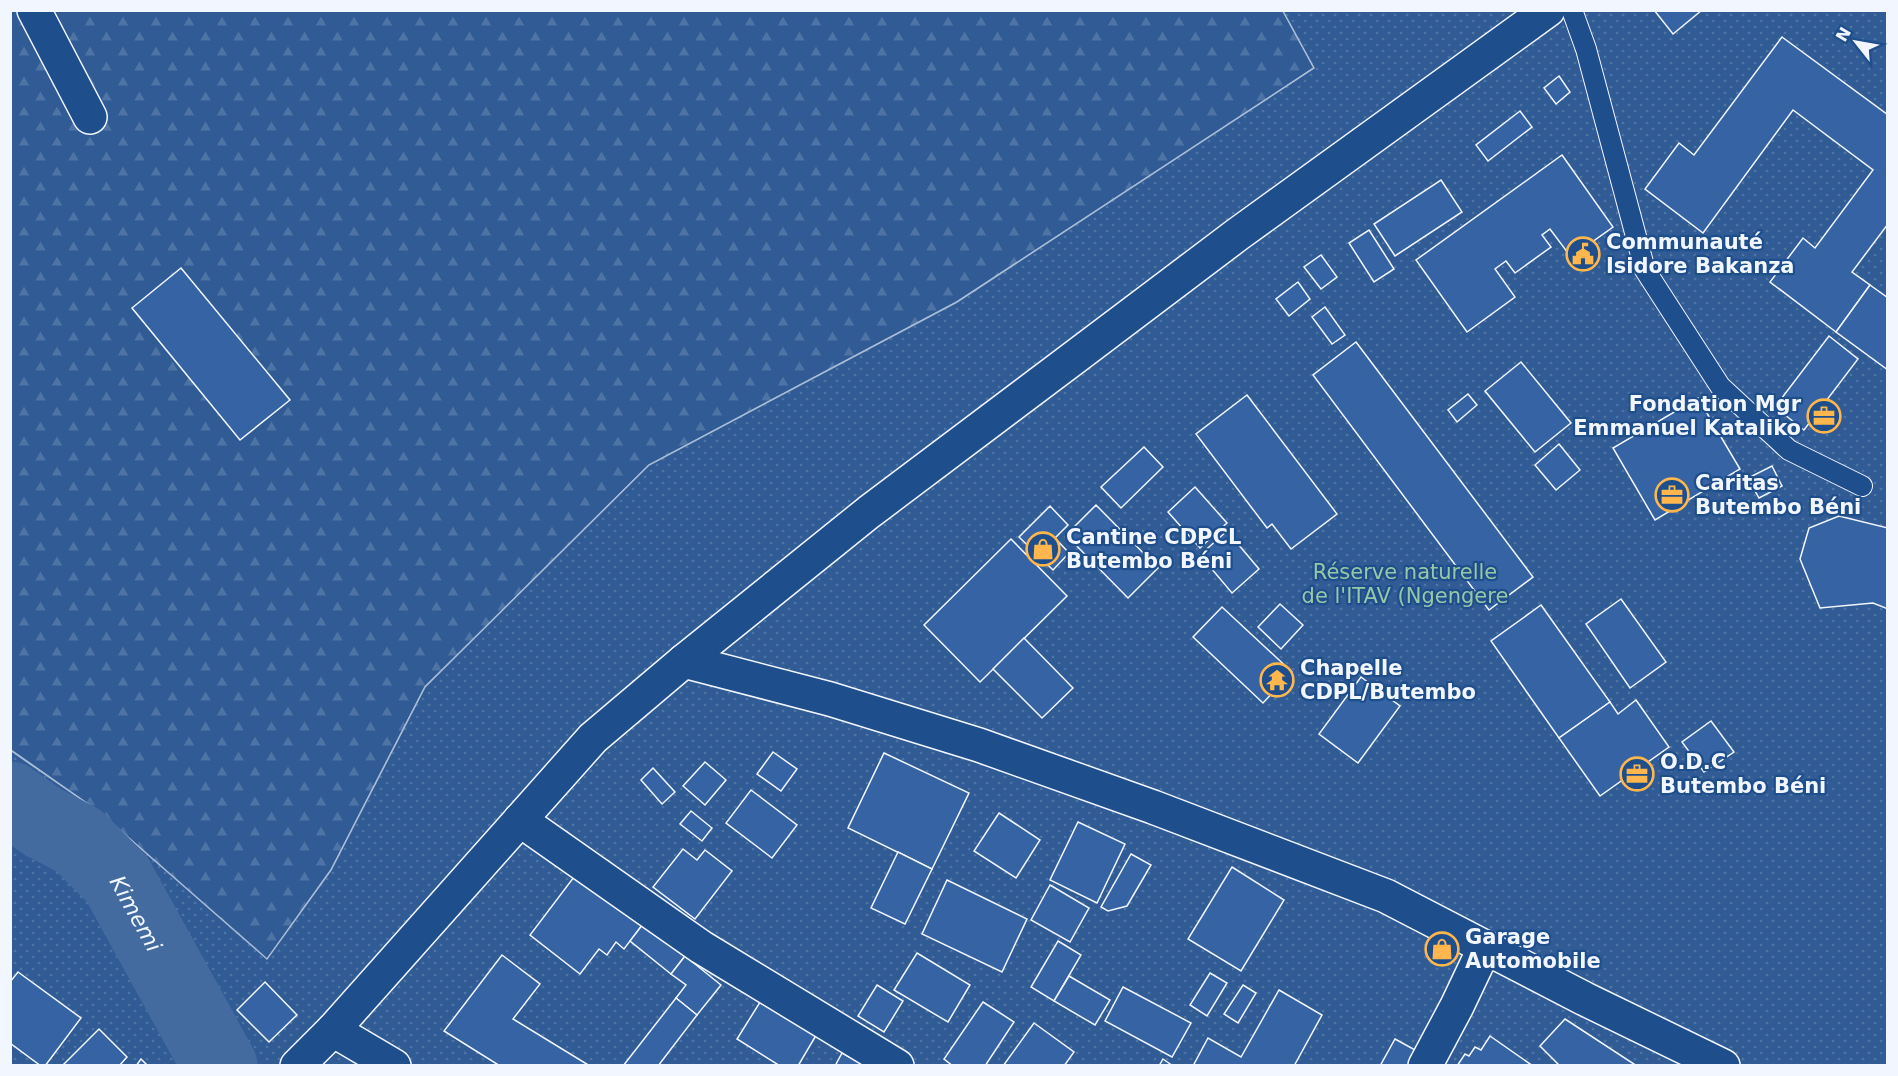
<svg xmlns="http://www.w3.org/2000/svg" width="1898" height="1076" viewBox="0 0 1898 1076" font-family="'DejaVu Sans',sans-serif">
<style>
.forest{fill:url(#forest-firs);stroke:#a8bbd7;stroke-width:1.5}
.park{fill:url(#park-dots);stroke:#a8bbd7;stroke-width:1.5}
.lines{fill:none;stroke-linecap:round;stroke-linejoin:round}
.river{stroke:#446ba0;stroke-width:75}
.building{fill:#3563a3;stroke:#f2f6ff;stroke-width:1.5}
.lane-casing{stroke:#f2f6ff;stroke-width:22}
.street-casing{stroke:#f2f6ff;stroke-width:36}
.secondary-casing{stroke:#f2f6ff;stroke-width:36}
.lane{stroke:#1f4e8c;stroke-width:20}
.street{stroke:#1f4e8c;stroke-width:33}
.secondary{stroke:#1f4e8c;stroke-width:33}
.labels{text-anchor:middle;stroke-width:4.5;stroke-linejoin:round;paint-order:stroke}
.poi-label{font-size:21px;font-weight:bold;fill:#f2f6ff;stroke:#1f4e8c;text-anchor:start}
.park-label{font-size:21px;fill:#97c8a6;stroke:#1f4e8c}
.water-label{font-size:22px;font-style:italic;fill:#f2f6ff;stroke:#1f4e8c}
</style>
<defs>
<pattern id="forest-firs" width="22" height="20" patternUnits="userSpaceOnUse" patternTransform="scale(1.5)"><rect width="22" height="20" fill="#305b95"/><path d="M5 1l3.5 6h-7zM16 11l3.5 6h-7z" fill="#4e73a5"/></pattern>
<pattern id="park-dots" width="8" height="8" patternUnits="userSpaceOnUse" patternTransform="scale(1.5)"><rect width="8" height="8" fill="#305b95"/><path d="M2 2h.1M6 6h.1" fill="none" stroke="#4e73a5" stroke-width="1.8" stroke-linecap="round"/></pattern>
</defs>
<rect width="100%" height="100%" fill="#1f4e8c"/>
<!-- forest -->
<path class="forest" d="M11,11H1283L1314,68L957,302L649,465L425,687L331,870L267,960L98,811L11,750Z"/>
<!-- park -->
<path class="park" d="M1283,11H1887V1065H11L10,750L98,811L267,959L331,870L425,687L649,465L957,302L1314,68Z"/>
<g class="lines">
<!-- river -->
<path class="river" id="s1" d="M10,799L43,822L79,841L117,879L220,1066"/>
</g>
<!-- building -->
<g class="building">
<path d="M1654,10H1702L1673,34Z"/>
<path d="M1782,37L1888,115V224L1852,272L1870,285L1836,332L1770,282L1803,238L1815,248L1873,170L1793,110L1703,233L1645,189L1679,143L1694,155Z"/>
<path d="M1559,76L1570,92L1556,104L1544,88Z"/>
<path d="M1520,111L1532,127L1488,161L1476,145Z"/>
<path d="M1562,155L1613,227L1571,257L1550,229L1542,235L1551,247L1515,273L1506,261L1495,269L1515,297L1467,332L1416,260Z"/>
<path d="M1441,180L1462,212L1395,256L1374,224Z"/>
<path d="M1369,230L1394,269L1374,282L1349,243Z"/>
<path d="M1321,255L1337,277L1321,289L1304,267Z"/>
<path d="M181,268L290,400L240,440L132,308Z"/>
<path d="M1298,282L1310,299L1289,316L1276,299Z"/>
<path d="M1870,285L1888,298V370L1836,332Z"/>
<path d="M1325,307L1345,335L1332,344L1312,317Z"/>
<path d="M1829,336L1858,359L1804,430L1775,407Z"/>
<path d="M1356,342L1533,577L1489,610L1313,375Z"/>
<path d="M1521,362L1571,423L1535,452L1485,391Z"/>
<path d="M1468,394L1477,405L1457,422L1448,410Z"/>
<path d="M1247,395L1337,514L1291,549L1272,524L1267,528L1196,434Z"/>
<path d="M1698,398L1740,469L1655,520L1613,448Z"/>
<path d="M1559,444L1580,470L1556,490L1535,465Z"/>
<path d="M1144,447L1163,467L1121,508L1101,487Z"/>
<path d="M1772,466L1782,486L1759,498L1748,478Z"/>
<path d="M1195,487L1227,523L1200,548L1168,512Z"/>
<path d="M1096,505L1158,568L1128,598L1066,535Z"/>
<path d="M1050,506L1068,525L1055,538L1069,553L1053,570L1019,537Z"/>
<path d="M1839,516L1888,528V609L1873,603L1820,608L1800,559L1809,528Z"/>
<path d="M1227,531L1259,569L1232,593L1200,555Z"/>
<path d="M1011,539L1067,596L980,682L924,625Z"/>
<path d="M1621,599L1666,662L1630,688L1586,624Z"/>
<path d="M1280,604L1303,625L1281,649L1258,627Z"/>
<path d="M1541,605L1610,702L1559,738L1491,641Z"/>
<path d="M1222,607L1292,672L1263,703L1193,637Z"/>
<path d="M1024,638L1073,688L1042,718L993,669Z"/>
<path d="M1361,677L1400,706L1358,763L1319,734Z"/>
<path d="M1636,700L1669,747L1600,796L1559,738L1610,702L1618,714Z"/>
<path d="M1711,721L1734,752L1704,772L1682,742Z"/>
<path d="M773,752L797,769L781,791L757,774Z"/>
<path d="M884,753L969,793L932,869L848,828Z"/>
<path d="M705,762L726,780L705,805L683,786Z"/>
<path d="M653,768L675,792L662,804L641,780Z"/>
<path d="M751,790L797,825L772,858L726,823Z"/>
<path d="M691,811L712,828L702,841L680,824Z"/>
<path d="M999,813L1040,840L1016,878L974,851Z"/>
<path d="M1078,822L1125,844L1097,903L1050,880Z"/>
<path d="M683,849L697,860L705,850L732,871L695,919L653,887Z"/>
<path d="M898,852L932,869L905,924L871,908Z"/>
<path d="M1131,854L1151,865L1127,906L1108,911L1101,907Z"/>
<path d="M1232,867L1284,900L1241,971L1188,939Z"/>
<path d="M577,873L643,924L624,949L616,942L607,955L599,949L580,974L530,935Z"/>
<path d="M947,880L1027,919L1002,972L922,934Z"/>
<path d="M1050,885L1089,908L1070,942L1031,920Z"/>
<path d="M643,924L685,956L671,974L630,941Z"/>
<path d="M1058,941L1081,955L1054,1001L1031,987Z"/>
<path d="M917,953L970,985L948,1022L894,990Z"/>
<path d="M502,955L540,984L513,1019L590,1066H500L444,1031Z"/>
<path d="M685,956L721,985L697,1015L676,998L686,985L671,974Z"/>
<path d="M18,972L81,1018L45,1066H41L10,1043V982Z"/>
<path d="M1210,973L1227,983L1207,1016L1190,1005Z"/>
<path d="M1069,976L1110,1000L1095,1025L1054,1001Z"/>
<path d="M265,982L297,1015L269,1042L237,1010Z"/>
<path d="M877,985L903,1001L884,1032L858,1016Z"/>
<path d="M1243,985L1256,993L1238,1023L1224,1014Z"/>
<path d="M1123,987L1191,1023L1172,1057L1105,1021Z"/>
<path d="M1279,990L1322,1015L1294,1066H1193L1208,1038L1241,1057Z"/>
<path d="M676,998L697,1015L658,1066H623Z"/>
<path d="M762,999L818,1032L798,1066H780L737,1039Z"/>
<path d="M983,1002L1014,1022L985,1066H953L944,1059Z"/>
<path d="M1565,1019L1637,1066H1560L1540,1046Z"/>
<path d="M1034,1023L1074,1052L1064,1066H1003Z"/>
<path d="M99,1029L127,1057L119,1066H62Z"/>
<path d="M1490,1036L1533,1066H1457L1465,1054L1469,1056L1475,1047L1481,1050Z"/>
<path d="M1395,1039L1417,1051L1409,1066H1380Z"/>
<path d="M842,1053L866,1066H835Z"/>
<path d="M141,1059L148,1066H136Z"/>
<path d="M1163,1059L1173,1066H1159Z"/>
</g>
<g class="lines">
<!-- lane casing -->
<g class="lane-casing">
<path id="lane" d="M1572,10L1586,49L1645,270L1720,386L1789,450L1862,486"/>
</g>
<!-- street casing -->
<g class="street-casing">
<g id="street">
<path d="M34,10L90,117"/>
<path d="M684,661L830,699L979,745L1153,807L1386,896L1585,999L1723,1066"/>
<path d="M520,820L701,947L897,1066"/>
<path d="M1425,1066L1457,1006L1485,947"/>
</g>
</g>
<!-- secondary casing -->
<g class="secondary-casing">
<g id="secondary">
<path d="M333,1030L394,1066"/>
<path d="M297,1066L333,1030L593,738L684,661L869,512L1075,357L1238,234L1548,10"/>
</g>
</g>
<!-- lane -->
<use href="#lane" class="lane"/>
<!-- street -->
<use href="#street" class="street"/>
<!-- secondary -->
<use href="#secondary" class="secondary"/>
</g>
<!-- icons -->
<defs>
<g id="civic-ring" transform="scale(1.725)"><circle r="9.5" fill="#1f4e8c" stroke="#ffb74d" stroke-width="1.5"/><path d="M-.6-6.5H3V-4.5H.6V-3L4-1V1h2V6H-6V1h2V-1L-.6-3ZM-1.2 2.5V6h2.4V2.5Z" fill="#ffb74d"/></g>
<g id="office-ring" transform="scale(1.725)"><circle r="9.5" fill="#1f4e8c" stroke="#ffb74d" stroke-width="1.5"/><path d="M-6-3h4V-5.5h4V-3h4V5H-6ZM-1-4.5V-3h2v-1.5ZM-6 0V1H6V0Z" fill="#ffb74d"/></g>
<g id="shop-ring" transform="scale(1.725)"><circle r="9.5" fill="#1f4e8c" stroke="#ffb74d" stroke-width="1.5"/><path d="M-5-2.5h2.3a2.7 3.5 0 0 1 5.4 0H5L5.5 6h-11ZM-1.5-2.5h3a1.5 2.3 0 0 0-3 0Z" fill="#ffb74d"/></g>
<g id="temple-ring" transform="scale(1.725)"><circle r="9.5" fill="#1f4e8c" stroke="#ffb74d" stroke-width="1.5"/><path d="M0-6L5-2H3V0L6.5 2.5H4V6H1.5V3h-3V6H-4V2.5H-6.5L-3 0V-2H-5Z" fill="#ffb74d"/></g>
</defs>
<g fill-rule="evenodd">
<use href="#civic-ring" x="1583" y="254"/>
<use href="#office-ring" x="1824" y="416"/>
<use href="#office-ring" x="1672" y="495"/>
<use href="#shop-ring" x="1043" y="549"/>
<use href="#temple-ring" x="1277" y="680"/>
<use href="#office-ring" x="1637" y="774"/>
<use href="#shop-ring" x="1442" y="949"/>
</g>
<g class="labels">
<!-- poi labels -->
<g class="poi-label">
<text x="1606" y="249">Communauté<tspan x="1606" dy="24">Isidore Bakanza</tspan></text>
<text x="1801" y="411" text-anchor="end">Fondation Mgr<tspan x="1801" dy="24">Emmanuel Kataliko</tspan></text>
<text x="1695" y="490">Caritas<tspan x="1695" dy="24">Butembo Béni</tspan></text>
<text x="1066" y="544">Cantine CDPCL<tspan x="1066" dy="24">Butembo Béni</tspan></text>
<text x="1300" y="675">Chapelle<tspan x="1300" dy="24">CDPL/Butembo</tspan></text>
<text x="1660" y="769">O.D.C<tspan x="1660" dy="24">Butembo Béni</tspan></text>
<text x="1465" y="944">Garage<tspan x="1465" dy="24">Automobile</tspan></text>
</g>
<!-- park labels -->
<g class="park-label">
<text x="1405" y="579">Réserve naturelle<tspan x="1405" dy="24">de l'ITAV (Ngengere</tspan></text>
</g>
<!-- water labels -->
<g class="water-label">
<text dy="8" stroke="none"><textPath href="#s1" startOffset="174">Kimemi</textPath></text>
</g>
</g>
<!-- border -->
<rect width="1898" height="1076" fill="none" stroke="#f2f6ff" stroke-width="24"/>
<!-- north arrow -->
<g transform="translate(1856 42) rotate(301)" stroke="#1f4e8c" stroke-width="4.5" paint-order="stroke">
<path d="M0-4.5L10 22L0 15L-10 22Z" fill="#f2f6ff"/>
<text y="-9" font-size="16" font-weight="bold" text-anchor="middle" fill="#f2f6ff">N</text>
</g>
</svg>
